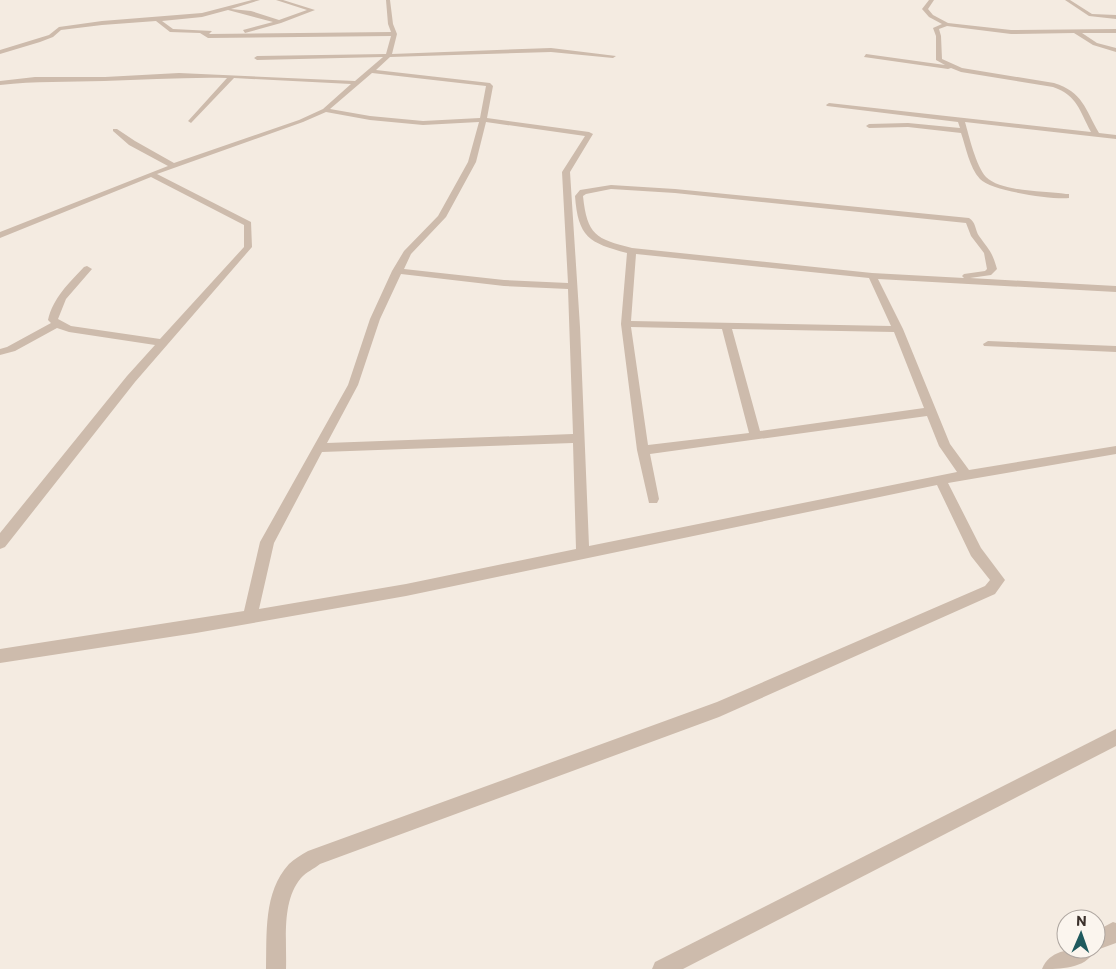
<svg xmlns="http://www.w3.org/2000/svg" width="1116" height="969" viewBox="0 0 1116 969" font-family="Commissioner,sans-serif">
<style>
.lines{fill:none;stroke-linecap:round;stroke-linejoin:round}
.minor{fill:#cdbbac;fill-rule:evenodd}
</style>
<rect width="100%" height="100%" fill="#f4ebe1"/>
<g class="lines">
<!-- minor -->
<g class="minor">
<path d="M252,0H260L231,9L251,11L279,20L307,10L276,0H283L315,10L281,23L245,33L243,30L273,22L228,10L202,17L162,21L173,29L212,31L209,34L391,32L388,24L386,0H390L393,24L397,34L392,54L551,48L616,56L613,58L551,52L390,57L376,70L490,83L493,86L487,118L589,132L593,134L570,172L580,327L589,546L957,472L939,446L927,416L650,454L659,499L657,503H649L637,450L621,324L627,253C589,243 578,237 575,196L580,190L611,185L675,189L969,218C976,222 975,230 979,236C989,250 992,251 997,269L991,275L970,278L1116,286V292L878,279L903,329L950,444L969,470L1116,446V454L948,483L981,548L1005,580L995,594L719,717L320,864C314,869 306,872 301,878C281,902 287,940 286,969H266C267,935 263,892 289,864C294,859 301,855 308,851L717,702L985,586L990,580L971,556L937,485L406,596L196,633L0,663V649L244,611L260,542L348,385L370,319L392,271L404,251L438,216L468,162L479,122L423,125L370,120L326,112L303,122L157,174L251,222L252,247L135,382L5,547L0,549V533L127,376L155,345L69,332L57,328L15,351L0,355V349L7,347L51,323L48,320C53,298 69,283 84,267L87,266L92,269L66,299L58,319L71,326L160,339L244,247V225L151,177L0,238V232L168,166L129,145L113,131V129H117L135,141L174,163L299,120L323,109L351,84L234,78L191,123L188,121L189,120L227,78C186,77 145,80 104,81C69,82 35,81 0,85V81L35,77H105L179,73L355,81L383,57L257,60L254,58L257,56L386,54L391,36L208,38L200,33L170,32L156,21L102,25L61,30L53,37L40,42L0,54V50L49,35L59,27L102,21L202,13ZM372,73L486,86L480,118L423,121L370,116L330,109ZM486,122L585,136L562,172L568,283L504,280L404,269L411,254L446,217L476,162ZM611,189L675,193L966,223L971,236L984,253L987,269L985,271L964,274L962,276L964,278L872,273L632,248C596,239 587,235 583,196L586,194ZM636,254L869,278L891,326L631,321ZM401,274L504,286L568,289L573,434L327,443L358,385L380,319ZM631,327L722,329L749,433L648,445ZM732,329L894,332L924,408L760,431ZM573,443L576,549L406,584L259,609L274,543L322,452Z"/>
<path d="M929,0H934L928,9L933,15L948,23L1011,30L1116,29V33H1082L1097,43L1116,48V52L1093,45L1074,33L1011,34L947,26L939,29L941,36L942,59L962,68L1054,83C1083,92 1085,109 1099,133L1116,135V139L965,122C969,136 976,166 986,177C1001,192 1045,191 1066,194H1069V198C1053,200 991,191 980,179C969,167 966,147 961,133L908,127L869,128L866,126L869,124L908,123L960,128L958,122L827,106L826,105L829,103L1091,132C1079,110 1078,96 1053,87L961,72L951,68L948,69L864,57L866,54L945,65L936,60V36L933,28L942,24L929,17L922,9Z"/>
<path d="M1065,0H1070L1092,14L1116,15V19L1089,16Z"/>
<path d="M988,341L1116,346V352L984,346L983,344Z"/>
<path d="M1116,729V746L683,969H652L655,962Z"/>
<path d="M1113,922L1116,923V943L1094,951C1086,969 1059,969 1042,969C1051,947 1076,949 1096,949V931Z"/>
</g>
</g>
<!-- north arrow -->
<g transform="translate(1081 934) rotate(2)"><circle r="24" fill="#fbf5ee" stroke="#aea6a0"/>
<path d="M0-4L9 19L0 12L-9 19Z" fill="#1f5a5e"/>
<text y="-8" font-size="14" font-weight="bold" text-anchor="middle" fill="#3b302b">N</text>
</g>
</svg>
